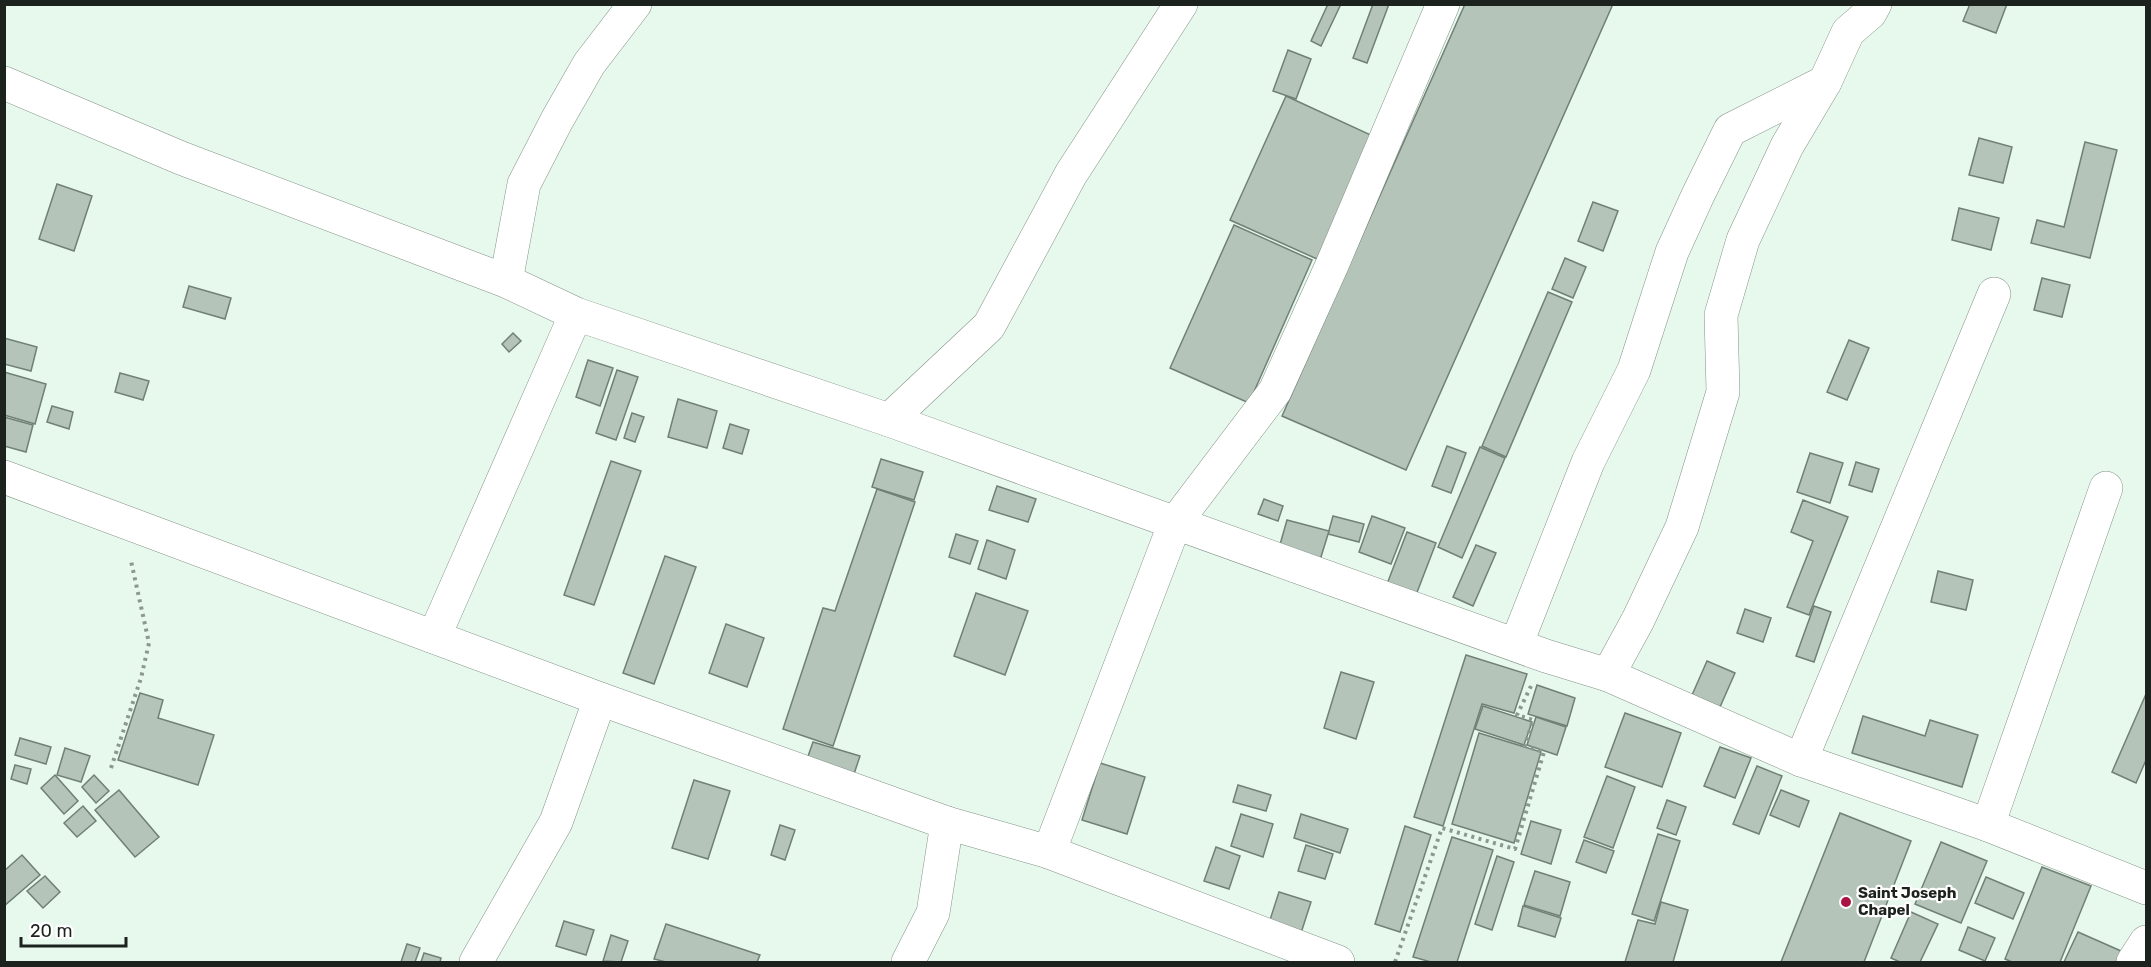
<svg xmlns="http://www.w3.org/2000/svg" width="2151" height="967" viewBox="0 0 2151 967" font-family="Rubik,sans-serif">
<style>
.building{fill:#b4c4b9;stroke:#718076;stroke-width:1.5}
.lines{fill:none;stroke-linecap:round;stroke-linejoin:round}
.minor-casing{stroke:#849389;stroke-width:34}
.path{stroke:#8b978f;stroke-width:4;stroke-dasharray:3 4.5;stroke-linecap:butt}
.minor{stroke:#fff;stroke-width:33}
.poi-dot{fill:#a91444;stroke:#fff;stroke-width:2}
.labels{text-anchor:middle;stroke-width:4.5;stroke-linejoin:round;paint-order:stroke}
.poi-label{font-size:15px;font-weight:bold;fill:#1c221e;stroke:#fff;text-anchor:start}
</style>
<rect width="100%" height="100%" fill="#e7f8ed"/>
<!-- building -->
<g class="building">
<path d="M1328,4H1341L1321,46L1311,41Z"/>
<path d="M1373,4H1389L1367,63L1353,58Z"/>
<path d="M1465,4H1613L1406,470L1282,416Z"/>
<path d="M1970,4H2007L1996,33L1963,21Z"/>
<path d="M1288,50L1311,59L1296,99L1273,91Z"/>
<path d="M1286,96L1373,136L1317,259L1230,220Z"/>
<path d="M1979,138L2012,147L2003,183L1969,175Z"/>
<path d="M2085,142L2117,150L2090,258L2031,243L2037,220L2064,227Z"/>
<path d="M57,184L92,196L74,251L39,239Z"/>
<path d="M1593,202L1618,211L1603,251L1578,241Z"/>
<path d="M1959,208L1999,218L1991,250L1952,240Z"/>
<path d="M1234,225L1312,260L1249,403L1170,368Z"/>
<path d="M1565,258L1586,267L1573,298L1552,289Z"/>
<path d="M2042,278L2070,285L2062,317L2034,310Z"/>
<path d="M189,286L231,298L225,319L183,307Z"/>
<path d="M1548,292L1572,302L1506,457L1482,446Z"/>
<path d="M513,333L521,341L509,352L502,344Z"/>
<path d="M4,338L37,347L31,371L4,364Z"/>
<path d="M1849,340L1869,348L1847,400L1827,392Z"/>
<path d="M588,360L613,368L600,406L576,397Z"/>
<path d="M617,370L638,377L616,440L596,433Z"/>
<path d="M4,372L46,384L35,424L4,415Z"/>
<path d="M120,373L149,381L143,400L115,392Z"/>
<path d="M678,399L717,411L707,448L668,437Z"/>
<path d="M52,406L73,412L69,429L47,422Z"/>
<path d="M632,413L644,417L635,442L624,438Z"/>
<path d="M4,417L33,425L26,452L4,446Z"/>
<path d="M730,424L749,430L742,454L723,448Z"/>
<path d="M1447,446L1466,453L1451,493L1432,486Z"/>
<path d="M1480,447L1505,458L1462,558L1438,547Z"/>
<path d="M1810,453L1843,463L1830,503L1797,492Z"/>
<path d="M881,459L923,472L914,500L872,487Z"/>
<path d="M611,461L641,471L594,605L564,595Z"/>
<path d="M1856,462L1879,469L1872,492L1849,485Z"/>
<path d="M997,486L1036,499L1028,522L989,510Z"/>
<path d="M877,489L915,502L833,746L783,729L823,608L835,611Z"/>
<path d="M1264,499L1283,506L1278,521L1258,514Z"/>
<path d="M1803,500L1848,517L1809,615L1787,607L1813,541L1791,532Z"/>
<path d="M1333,516L1364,524L1359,542L1328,534Z"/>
<path d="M1372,516L1405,528L1391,564L1359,552Z"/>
<path d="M1287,520L1329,531L1320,560L1279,548Z"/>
<path d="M1407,532L1436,543L1416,595L1387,584Z"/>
<path d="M956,534L978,541L970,564L949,557Z"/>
<path d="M987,540L1015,550L1006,579L978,569Z"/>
<path d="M1476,545L1496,553L1473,606L1453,597Z"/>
<path d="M665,556L696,567L654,684L623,673Z"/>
<path d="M1938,571L1973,580L1966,610L1931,602Z"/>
<path d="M976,593L1028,611L1005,675L954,656Z"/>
<path d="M1814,606L1831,612L1814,662L1796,656Z"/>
<path d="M1745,609L1771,618L1763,642L1737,633Z"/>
<path d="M726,624L764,638L747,687L709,673Z"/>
<path d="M1466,655L1527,674L1514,713L1482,704L1443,826L1414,817Z"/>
<path d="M1707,661L1735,673L1720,707L1692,695Z"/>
<path d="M1341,672L1374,682L1356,739L1324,728Z"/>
<path d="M1537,685L1575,698L1567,726L1528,714Z"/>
<path d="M140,693L163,700L158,718L214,735L198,785L118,760Z"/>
<path d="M2146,694V760L2136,783L2112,772Z"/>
<path d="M1483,706L1532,722L1524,745L1475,729Z"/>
<path d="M1625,713L1681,733L1662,787L1605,767Z"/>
<path d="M1863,716L1925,736L1930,720L1978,735L1962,787L1852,753Z"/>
<path d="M1536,717L1566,727L1557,755L1527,745Z"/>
<path d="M1479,733L1541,752L1514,843L1452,824Z"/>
<path d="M20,738L51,747L46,764L15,755Z"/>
<path d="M813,742L860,756L853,777L806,762Z"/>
<path d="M1720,747L1751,758L1735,798L1704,786Z"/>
<path d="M65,748L90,756L81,782L57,775Z"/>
<path d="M1100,763L1145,777L1127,834L1082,820Z"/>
<path d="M15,765L31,769L27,784L11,779Z"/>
<path d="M1757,766L1782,776L1759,834L1733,824Z"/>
<path d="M55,775L78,801L64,814L41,788Z"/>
<path d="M94,775L109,791L96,803L82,787Z"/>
<path d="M1607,776L1635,787L1613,848L1584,837Z"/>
<path d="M694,780L730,791L708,859L672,848Z"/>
<path d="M1238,785L1271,795L1266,811L1233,802Z"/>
<path d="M119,790L159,837L135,857L95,810Z"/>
<path d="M1781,790L1809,801L1799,827L1770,815Z"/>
<path d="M1667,800L1686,807L1676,835L1657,828Z"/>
<path d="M83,806L96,821L77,837L64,823Z"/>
<path d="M1840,813L1911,841L1864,962H1781Z"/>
<path d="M1241,814L1273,824L1263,857L1231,846Z"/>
<path d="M1301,814L1348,829L1340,853L1294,838Z"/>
<path d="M1531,821L1561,830L1551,864L1521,854Z"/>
<path d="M780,825L795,830L785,860L771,855Z"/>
<path d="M1405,826L1431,835L1400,932L1375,924Z"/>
<path d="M1658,834L1680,841L1654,921L1632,914Z"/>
<path d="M1452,837L1493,850L1457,962H1431L1413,957Z"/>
<path d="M1584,840L1614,851L1606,873L1576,862Z"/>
<path d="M1941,842L1987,861L1961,923L1915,904Z"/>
<path d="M1306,845L1333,854L1325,879L1298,871Z"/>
<path d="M1216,847L1240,856L1229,889L1204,881Z"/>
<path d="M22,855L40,875L4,906V871Z"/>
<path d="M1497,856L1514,862L1492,930L1475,924Z"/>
<path d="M2042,867L2091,886L2060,962H2012L2005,959Z"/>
<path d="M1535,871L1570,882L1560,916L1524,905Z"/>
<path d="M45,876L60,892L43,908L27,891Z"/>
<path d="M1986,877L2024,893L2013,919L1975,903Z"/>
<path d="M1279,892L1311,902L1301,933L1269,923Z"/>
<path d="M1661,902L1688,910L1673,962H1625L1638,920L1655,924Z"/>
<path d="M1523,906L1561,918L1555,937L1518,926Z"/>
<path d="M1911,912L1938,924L1920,962H1900L1891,958Z"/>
<path d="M564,921L594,930L586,955L556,946Z"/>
<path d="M666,924L760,955L757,962H666L654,959Z"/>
<path d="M1968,927L1995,938L1985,961L1959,950Z"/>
<path d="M2078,932L2121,951L2116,962H2064Z"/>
<path d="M611,935L628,941L621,962L603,961Z"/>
<path d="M407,944L420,948L415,962H401Z"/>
<path d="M424,953L441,958L440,962H421Z"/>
</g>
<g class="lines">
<!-- minor casing -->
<g class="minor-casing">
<g id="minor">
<path d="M4,83L181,158L506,281L576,314L889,420L1546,656L1608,675L1801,760L1988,825L2146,888"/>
<path d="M506,281L524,184L557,120L589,64L635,4"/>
<path d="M889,420L989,326L1071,174L1181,4"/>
<path d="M4,477L600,699L947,823L1049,852L1338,962"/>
<path d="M434,637L576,314"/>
<path d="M1516,645L1588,462L1634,370L1672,252L1698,195L1730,130L1825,82"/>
<path d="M1608,675L1638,620L1682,527L1723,392L1721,315L1743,240L1787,146L1825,82L1848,32L1870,13L1875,4"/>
<path d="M1801,760L1994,294"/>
<path d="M1988,825L2106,488"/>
<path d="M1049,852L1175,523L1275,391L1332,265L1443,4"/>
<path d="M476,962L556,822L600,699"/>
<path d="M908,962L933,913L947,823"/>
<path d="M2133,962L2146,942"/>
</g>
</g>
<!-- path -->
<g class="path">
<path d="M111,768L141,678L149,643L131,561"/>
<path d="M1395,962L1442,828L1515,849L1544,752L1525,746L1533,720L1517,715L1531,686"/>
</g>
<!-- minor -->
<use href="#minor" class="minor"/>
</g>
<!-- markers -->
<circle class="poi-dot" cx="1846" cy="902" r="6"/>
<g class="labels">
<!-- poi labels -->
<g class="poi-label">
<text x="1858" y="898">Saint Joseph<tspan x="1858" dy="17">Chapel</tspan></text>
</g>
</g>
<!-- border -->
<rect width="2151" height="967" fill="none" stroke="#1c221e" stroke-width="12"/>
<!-- scale -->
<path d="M21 937v9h105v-9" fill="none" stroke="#1c221e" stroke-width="3"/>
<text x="30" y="937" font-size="18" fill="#1c221e" stroke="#ffffff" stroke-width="4.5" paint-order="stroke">20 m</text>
</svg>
